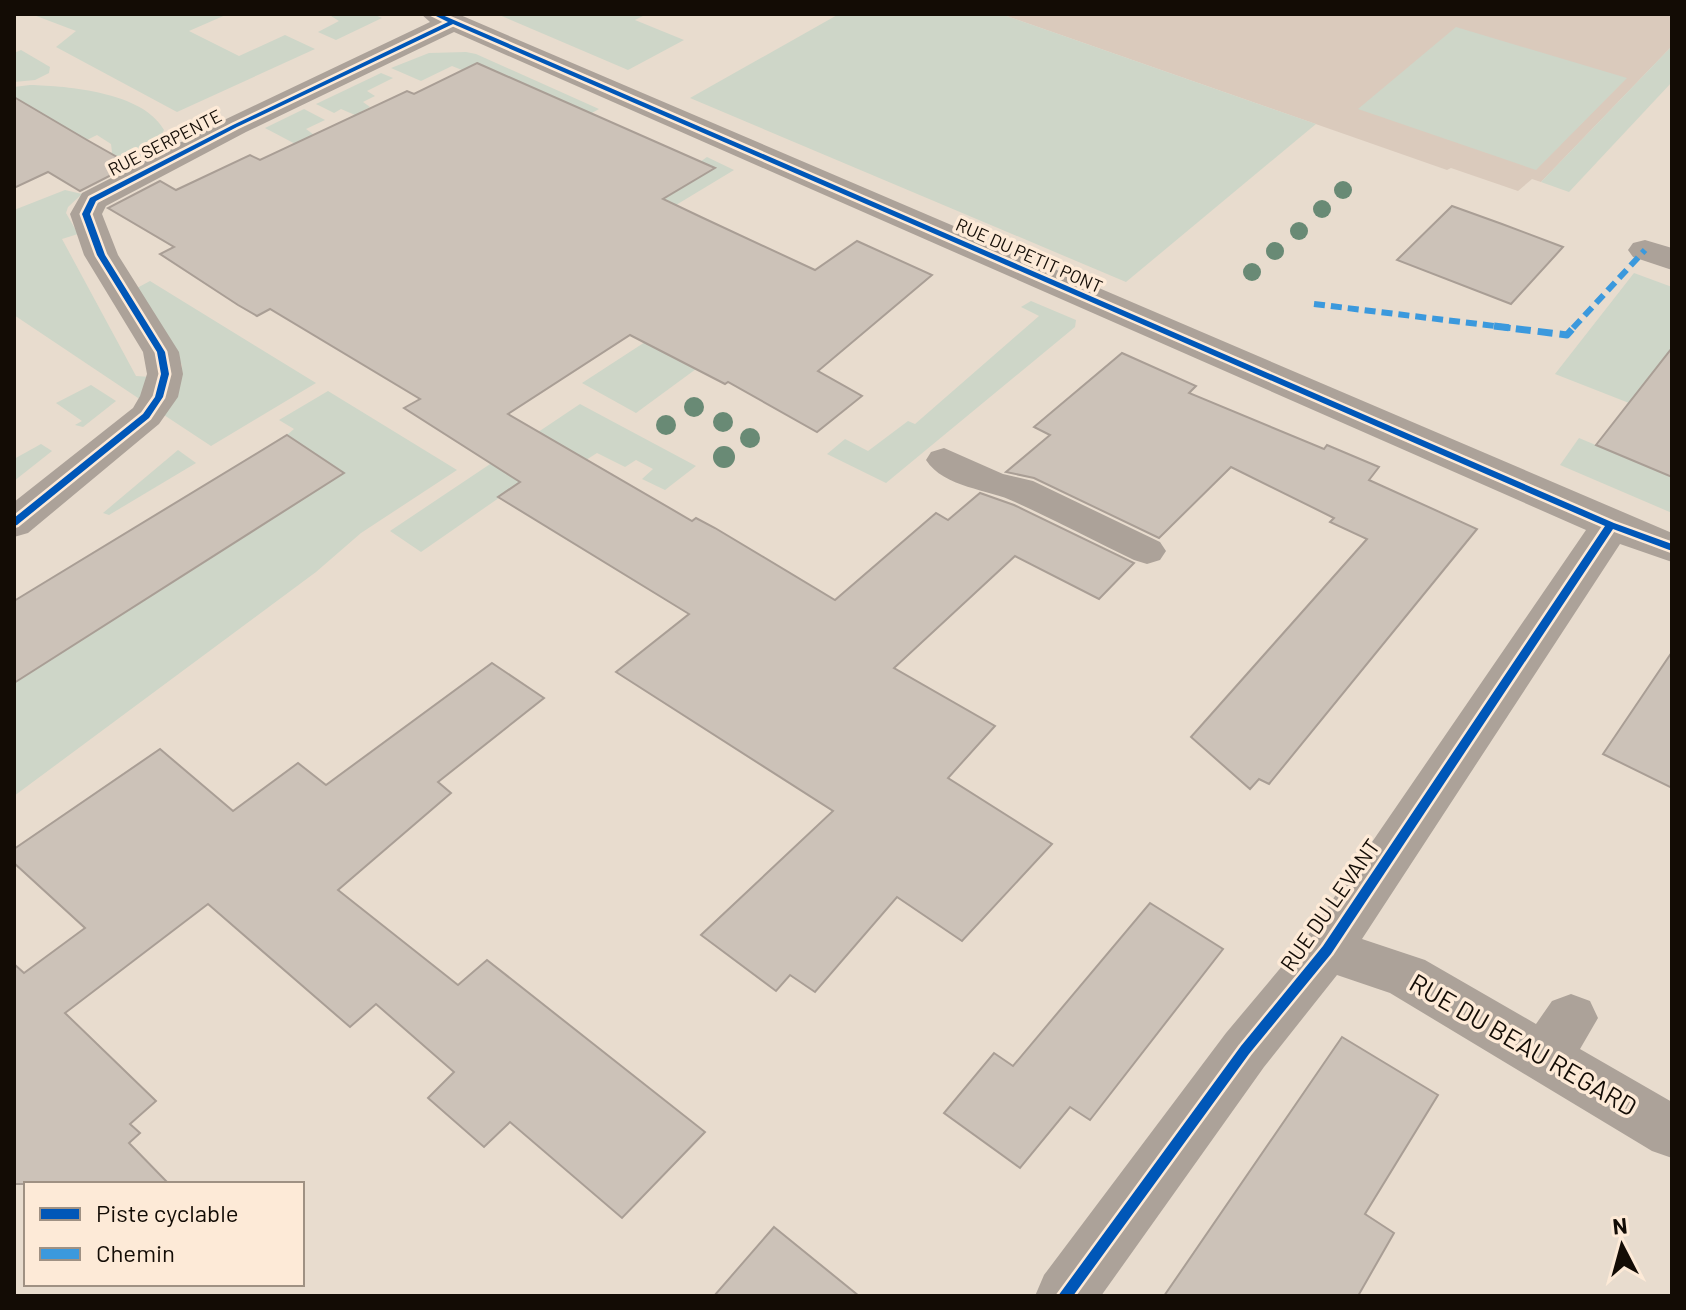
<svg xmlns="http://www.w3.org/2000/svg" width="1686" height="1310" viewBox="0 0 1686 1310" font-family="Barlow,sans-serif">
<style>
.education{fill:#dacabc}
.green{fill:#ced6c8}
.building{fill:#ccc2b8;stroke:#a99e95;stroke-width:2}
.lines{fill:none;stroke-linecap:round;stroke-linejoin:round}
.service{fill:#aca299;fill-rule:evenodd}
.minor{fill:#aca299;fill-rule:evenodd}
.quiet-far1{stroke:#3b99dd;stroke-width:6;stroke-dasharray:11 6;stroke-linecap:butt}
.quiet{stroke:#3b99dd;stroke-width:7;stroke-dasharray:15 7;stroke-linecap:butt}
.cycleway-casing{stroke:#fdead7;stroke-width:5}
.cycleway{fill:#0057b8;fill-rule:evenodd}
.tree{fill:#698a75}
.labels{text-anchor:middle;stroke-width:7;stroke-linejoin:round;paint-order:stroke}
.far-street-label{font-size:18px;fill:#130c05;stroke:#fdead7}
.street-label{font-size:22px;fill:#130c05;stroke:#fdead7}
.near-street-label{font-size:26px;fill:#130c05;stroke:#fdead7}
</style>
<rect width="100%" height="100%" fill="#e8dcce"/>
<!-- education -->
<path class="education" d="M1001,14H1672V46L1541,182L1532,179L1518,191L1451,168L1447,170Z"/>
<!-- green -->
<g class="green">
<path d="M31,14H228L189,31L239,56L285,35L315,49L177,112L56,47L76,31Z"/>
<path d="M328,14H373L382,18L336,40L318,32L339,21Z"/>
<path d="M497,14H647L635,20L684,40L628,70Z"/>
<path d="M839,14H1001L1316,124L1126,282L690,98Z"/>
<path d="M1456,27L1627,78L1536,170L1358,109Z"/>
<path d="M1672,46V82L1569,192L1541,182Z"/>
<path d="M21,50L50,67L49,73L35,80L14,82V53Z"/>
<path d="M466,52L476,54L599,109L590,114L477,63L462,70L452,66L421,81L391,68L429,53Z"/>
<path d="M381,73L393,78L367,91L375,96L363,102L370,107L355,115L341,109L334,113L316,104Z"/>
<path d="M30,85C68,86 143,92 164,130L158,142L99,170L112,152L111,144L97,135L87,140L51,119L14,135V87Z"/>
<path d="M304,109L325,120L306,129L314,135L301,141L394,196L265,128Z"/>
<path d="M707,157L734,170L676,205L664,199L713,169L700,162Z"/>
<path d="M65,190L82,194L68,207L66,213L78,234L62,239L136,376L151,377L141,400L14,315V210Z"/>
<path d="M1634,273L1672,287V383L1650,375L1629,403L1555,374Z"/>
<path d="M150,281L316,383L211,446L164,415L182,376V365L137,288Z"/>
<path d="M1031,301L1076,320L1075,327L886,483L827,454L845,439L868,451L908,421L915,424L1039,316L1021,307Z"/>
<path d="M682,318V361L696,369L636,413L582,383Z"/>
<path d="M91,385L116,401L83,427L75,425L82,421L56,403Z"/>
<path d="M328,391L457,470L361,533L316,572L14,796V683L343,473L287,435L294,429L279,420Z"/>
<path d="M580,404L696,466L665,490L642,479L653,469L636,460L625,467L597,453L586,460L568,450L421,552L390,531Z"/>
<path d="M1579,438L1672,477V513L1560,465Z"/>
<path d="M41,444L52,451L14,481V459Z"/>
<path d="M178,450L196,463L109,515L103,513Z"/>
</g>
<!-- building -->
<g class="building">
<path d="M477,63L715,168L663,199L701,217L815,270L857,241L932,275L818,371L862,396L817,432L728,382L725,384L630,335L508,414L692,521L696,518L715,528L835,600L936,513L948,520L980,493L1014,505L1134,563L1099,599L1015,556L894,668L995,726L948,778L1052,844L962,941L897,897L815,992L790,975L776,991L701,935L833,811L616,672L689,614L498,497L520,482L404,408L420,399L270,309L257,316L238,305L160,254L174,247L108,208L160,181L176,190L250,155L260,160L407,91L414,94Z"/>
<path d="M14,97L87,140L131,165L80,191L48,172L14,188Z"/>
<path d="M1452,206L1502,224L1563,247L1511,304L1397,260Z"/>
<path d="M1672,348V477L1596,445Z"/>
<path d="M1122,353L1196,386L1189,393L1324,449L1327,445L1379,467L1369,480L1477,529L1269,784L1259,779L1250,789L1191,737L1367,539L1330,522L1334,518L1231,467L1159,538L1034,478L1006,472L1050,435L1034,427Z"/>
<path d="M287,435L344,473L14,683V601Z"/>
<path d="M1672,652V788L1603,754Z"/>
<path d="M492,663L544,698L438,782L451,793L338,890L458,985L487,960L705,1132L622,1218L510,1122L484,1147L428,1098L454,1072L376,1004L350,1027L208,904L65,1013L156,1101L130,1124L140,1133L129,1143L169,1184H14V964L24,973L85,928L14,863V849L160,749L233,811L298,763L326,785Z"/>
<path d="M1150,903L1223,949L1090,1120L1070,1107L1020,1168L944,1113L994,1053L1013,1066Z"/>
<path d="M1342,1037L1438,1095L1365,1214L1394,1233L1358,1296H1164Z"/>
<path d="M774,1227L859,1296H714Z"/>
</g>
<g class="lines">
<!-- service -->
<path class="service" d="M944,448L1003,474L1033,481L1160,542L1166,551L1160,560L1147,564L1134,560C1094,541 1055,520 1015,502C989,489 944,488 926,460L931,452Z"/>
<!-- minor -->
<g class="minor">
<path d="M421,14H458L1672,533V562L1620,544L1362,939L1425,960L1536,1024L1552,1001L1571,994L1590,1001L1598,1018L1580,1049L1672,1102V1158L1652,1151L1390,993L1337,975L1264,1067L1101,1296H1035L1044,1275L1226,1033L1309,934L1586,530L454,32L246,132L106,206L102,214L118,255L179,352L183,374L178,397L159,424L28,533L14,537V502L133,408L140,396L147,374L143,352L84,255L70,214L82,193L224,120L430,22Z"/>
<path d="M1645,240L1672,248V270L1633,257L1628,250L1633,243Z"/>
</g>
<!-- quiet-far1 -->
<g class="quiet-far1">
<path d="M1314,304L1511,328"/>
<path d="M1573,328L1645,250"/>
</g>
<!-- quiet -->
<path class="quiet" d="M1494,326L1567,335L1575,326"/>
<!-- cycleway casing -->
<g class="cycleway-casing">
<path id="cycleway" d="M432,14H440L1614,523L1672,544V551L1613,529L1331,954L1249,1054L1073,1296H1058L1241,1046L1323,946L1605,526L453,24L237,127L96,201L90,214L105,255L165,352L169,374L163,397L149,418L17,525L14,526V518L143,414L155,397L161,374L157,352L97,255L82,214L90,198L233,125L448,22Z"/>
</g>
<!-- cycleway -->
<use href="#cycleway" class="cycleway"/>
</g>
<!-- trees -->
<g class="tree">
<circle cx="1343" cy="190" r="9"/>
<circle cx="1322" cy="209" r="9"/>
<circle cx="1299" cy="231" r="9"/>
<circle cx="1275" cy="251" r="9"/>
<circle cx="1252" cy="272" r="9"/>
<circle cx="694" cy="407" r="10"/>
<circle cx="723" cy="422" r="10"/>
<circle cx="666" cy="425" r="10"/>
<circle cx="750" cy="438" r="10"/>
<circle cx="724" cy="457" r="11"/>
</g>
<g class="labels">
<!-- far-street labels -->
<g class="far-street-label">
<text transform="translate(165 143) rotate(-27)" y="6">RUE SERPENTE</text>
<text transform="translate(1029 256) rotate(24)" y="6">RUE DU PETIT PONT</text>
</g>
<!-- street labels -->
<g class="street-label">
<text transform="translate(1330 905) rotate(-55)" y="8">RUE DU LEVANT</text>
</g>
<!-- near-street labels -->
<g class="near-street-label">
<text transform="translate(1523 1045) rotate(30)" y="9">RUE DU BEAU REGARD</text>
</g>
</g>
<!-- border -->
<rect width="1686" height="1310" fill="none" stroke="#130c05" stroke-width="32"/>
<!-- legend -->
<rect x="24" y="1182" width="280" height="104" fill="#fdead7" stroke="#9f9183" stroke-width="2"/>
<rect x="40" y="1208" width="40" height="12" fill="#0057b8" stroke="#9f9183" stroke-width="2"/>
<text x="96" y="1222" font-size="24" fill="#130c05">Piste cyclable</text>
<rect x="40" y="1248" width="40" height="12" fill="#3b99dd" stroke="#9f9183" stroke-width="2"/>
<text x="96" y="1262" font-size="24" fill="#130c05">Chemin</text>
<!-- north arrow -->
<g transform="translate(1622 1246) rotate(354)" stroke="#fdead7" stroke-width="6" paint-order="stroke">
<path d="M0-6L14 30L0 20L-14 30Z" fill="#130c05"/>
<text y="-12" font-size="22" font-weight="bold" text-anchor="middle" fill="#130c05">N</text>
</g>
</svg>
